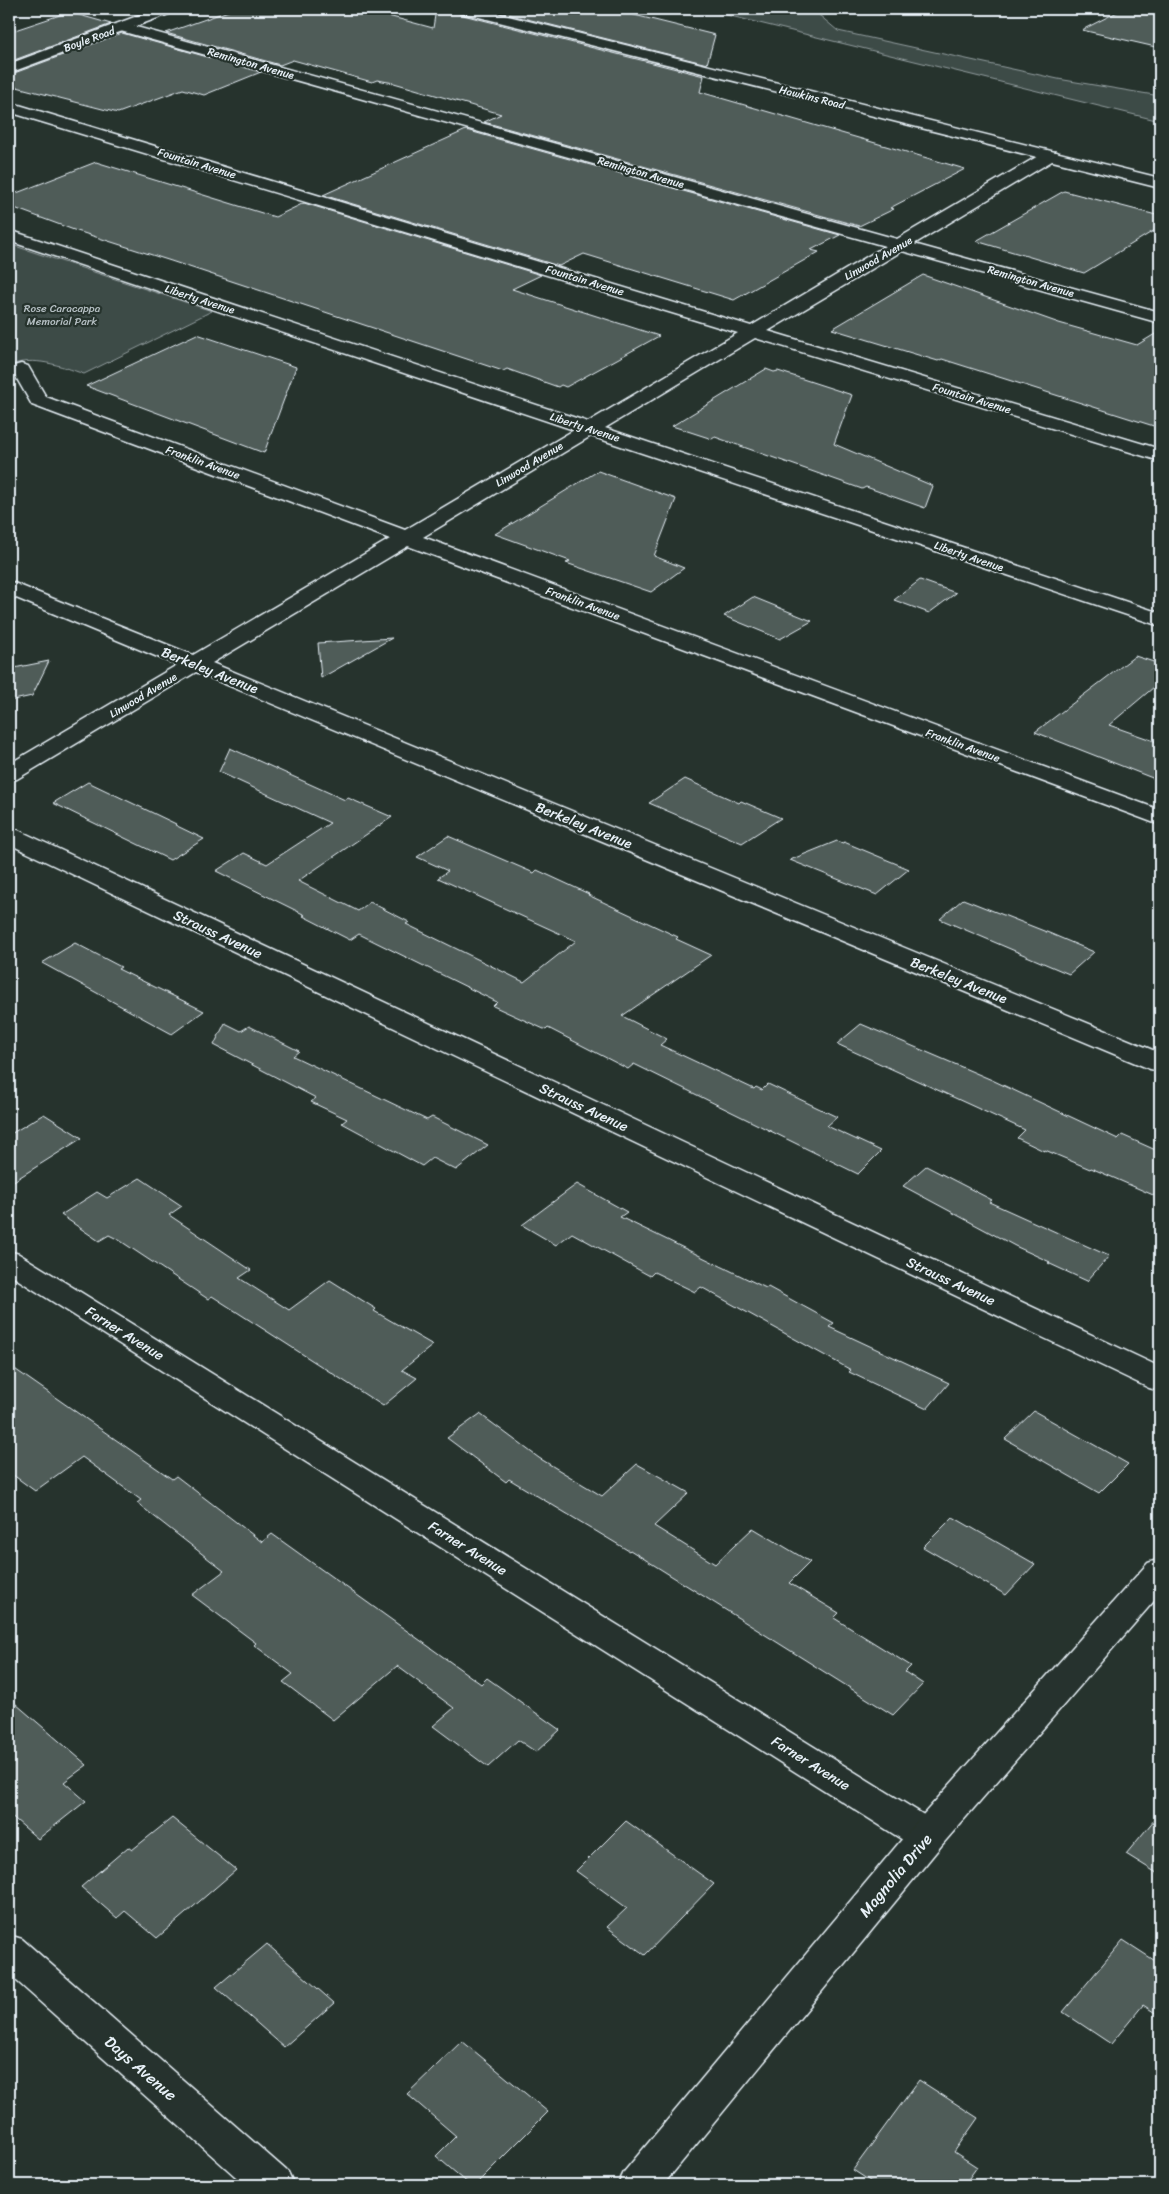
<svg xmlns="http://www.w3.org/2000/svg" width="1169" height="2194" viewBox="0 0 1169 2194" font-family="Sriracha,sans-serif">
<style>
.green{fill:#3e4b47;stroke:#939ea0}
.building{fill:#505c59;stroke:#e8f1f8}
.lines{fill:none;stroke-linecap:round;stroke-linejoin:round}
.street-casing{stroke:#e8f1f8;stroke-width:3}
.secondary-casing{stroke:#e8f1f8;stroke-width:3}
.street{fill:#26332d;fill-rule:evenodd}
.secondary{fill:#26332d;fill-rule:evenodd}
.labels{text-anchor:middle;stroke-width:4.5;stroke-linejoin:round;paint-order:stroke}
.far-street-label{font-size:11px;fill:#e8f1f8;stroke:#26332d}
.far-park-label{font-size:11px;fill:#b5bfc3;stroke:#26332d}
.street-label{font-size:14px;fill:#e8f1f8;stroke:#26332d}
.near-street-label{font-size:16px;fill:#e8f1f8;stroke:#26332d}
</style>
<rect width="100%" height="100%" fill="#26332d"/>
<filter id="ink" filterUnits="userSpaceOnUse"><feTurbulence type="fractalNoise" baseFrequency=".02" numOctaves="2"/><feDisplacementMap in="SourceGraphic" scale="10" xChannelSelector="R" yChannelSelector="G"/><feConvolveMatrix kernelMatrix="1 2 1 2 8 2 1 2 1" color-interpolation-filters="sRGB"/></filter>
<g filter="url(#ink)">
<!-- green -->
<g class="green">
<path d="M702,9H812L838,31L1058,79L1160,96V121Z"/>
<path d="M9,244L212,311L84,374C61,366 33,355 9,366Z"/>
</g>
<!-- building -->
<g class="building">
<path d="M234,9H362L433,28L436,9H455L459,14L704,76L700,92L965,169L890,208L894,209L859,226L484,122L501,114L394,83L377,80L372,82L293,60L280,65L166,33Z"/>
<path d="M487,9H610L715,35L707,64Z"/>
<path d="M1123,9H1160V48L1082,30Z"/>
<path d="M69,12L111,24L9,62V32Z"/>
<path d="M122,33L261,72L204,95L183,89L118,113L9,85V75Z"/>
<path d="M466,130L840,235L811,250L819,252L734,300L584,254L559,266L323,195Z"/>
<path d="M96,162L275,217L304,203L541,275L512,289L659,336L566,387L561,385L558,387L507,369L503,371L171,261L74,230L9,206V196Z"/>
<path d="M1064,191L1160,216V227L1084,273L976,241Z"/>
<path d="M923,275L1059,323L1137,345L1160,331V428L942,359L938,361L832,329Z"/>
<path d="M197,334L296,367L264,453L86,386Z"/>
<path d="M766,369L774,372L778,371L852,395L834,444L933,486L925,508L866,487L862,489L715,437L712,439L672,426Z"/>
<path d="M598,471L676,499L654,556L684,568L651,592L566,563L570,561L495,534Z"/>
<path d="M920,580L956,593L929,613L894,600Z"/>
<path d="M753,597L812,621L780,639L724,616Z"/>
<path d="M392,638L321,678L318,643Z"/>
<path d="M1135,656L1160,664V682L1109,725L1160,743V781L1035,732Z"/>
<path d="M49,661L32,696L9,701V669Z"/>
<path d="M230,748L345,800L348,798L392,817L298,881L358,911L370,902L409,922L406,924L524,982L576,941L438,878L448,871L417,857L448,836L534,873L537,870L589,894L588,895L678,937L676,939L711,955L622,1016L667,1039L660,1045L754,1089L756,1087L762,1090L768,1084L837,1117L827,1126L881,1151L858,1174L634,1064L628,1069L548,1028L546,1030L493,1006L497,1002L359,934L350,940L303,916L305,915L216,871L244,853L267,864L330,823L219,772Z"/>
<path d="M685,779L739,803L741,801L781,818L742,843L649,803Z"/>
<path d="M88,782L176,824L175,825L204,839L170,860L53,803Z"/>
<path d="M837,841L843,843L844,842L909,869L877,895L790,860Z"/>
<path d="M963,899L1049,933L1094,952L1069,974L940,919Z"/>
<path d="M75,943L121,967L118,969L204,1011L172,1034L42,963Z"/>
<path d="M225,1023L241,1031L249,1026L299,1051L293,1056L427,1120L432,1117L488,1145L456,1170L432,1158L422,1166L342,1123L347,1119L311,1102L316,1098L214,1045Z"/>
<path d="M861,1024L992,1080L1118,1139L1122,1135L1160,1152V1198L1091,1168L1090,1169L1045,1150L1044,1151L1017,1138L1025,1130L837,1044Z"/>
<path d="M44,1114L82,1138L9,1184V1135Z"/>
<path d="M926,1166L992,1200L989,1202L1109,1256L1087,1281L1048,1263L1050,1262L1015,1246L903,1186Z"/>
<path d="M140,1178L182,1206L169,1215L251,1270L239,1278L289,1310L330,1280L376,1309L374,1311L433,1345L402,1370L417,1378L383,1406L212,1296L208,1299L119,1240L109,1235L99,1241L61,1215L97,1192L107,1198Z"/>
<path d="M577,1184L627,1212L620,1217L766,1288L768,1287L834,1323L829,1327L949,1383L927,1409L849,1372L851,1370L701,1287L695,1292L654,1272L650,1276L572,1233L556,1245L522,1225Z"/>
<path d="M9,1365L172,1479L176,1476L262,1542L272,1534L481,1684L487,1678L560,1730L536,1752L518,1740L488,1767L433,1726L454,1708L397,1666L333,1720L283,1682L293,1674L254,1645L256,1643L192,1595L224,1571L137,1503L141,1500L82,1457L35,1491L9,1472Z"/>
<path d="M1034,1411L1128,1464L1099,1493L1005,1439Z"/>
<path d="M480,1414L539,1458L602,1496L637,1464L689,1493L654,1526L715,1564L753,1528L810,1562L789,1583L839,1613L834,1618L911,1666L905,1672L923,1684L893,1715L630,1550L629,1551L509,1479L506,1482L447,1438Z"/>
<path d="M953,1517L1035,1564L1006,1595L923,1547Z"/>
<path d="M9,1698L87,1765L64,1782L86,1801L38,1839L9,1814Z"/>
<path d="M1160,1813V1875L1126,1854Z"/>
<path d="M172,1818L236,1870L157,1938L125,1911L117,1918L81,1887L128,1847L132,1850Z"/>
<path d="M626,1821L714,1884L645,1955L607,1927L627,1908L576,1871Z"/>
<path d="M1123,1940L1160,1964V2016L1143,2005L1111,2044L1063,2012Z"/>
<path d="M267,1944L334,2003L284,2047L216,1987Z"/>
<path d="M462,2041L548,2112L475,2185H470L436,2156L456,2136L407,2094Z"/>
<path d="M919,2080L978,2118L954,2152L977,2167L964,2185H876L853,2170Z"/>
</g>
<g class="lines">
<!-- street casing -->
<g class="street-casing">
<g id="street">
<path d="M122,23L897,239L1045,152H1057L1059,155L1057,158L914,244L1160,312V323L902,251L768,331L1160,449V461L755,338L605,428L1160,613V626L591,436L423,537L1160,810V825L408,546L212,663L1160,1053V1071L1150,1069L196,672L17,779L9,781V764L177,665L9,595V581L193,655L390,539L32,405L12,370L14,366L21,364L28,366L46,397L405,530L574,430L9,241V230L588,422L738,333L9,112V102L751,326L885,246L117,30L115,27L117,24Z"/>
<path d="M9,828L18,830L1160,1367V1391L1149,1388L9,844Z"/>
<path d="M9,1251L19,1254L940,1825L945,1836L940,1847L927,1851L914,1847L9,1274Z"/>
<path d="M9,1935L22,1939L288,2172L294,2185H245L9,1974Z"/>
</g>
</g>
<!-- secondary casing -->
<g class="secondary-casing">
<g id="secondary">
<path d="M156,9H176L174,12L9,73V64Z"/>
<path d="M457,9H480L1160,178V188L459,12Z"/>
<path d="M1160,1559V1594L940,1847L663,2185H618L624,2172L914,1825L1148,1563Z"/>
</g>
</g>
<!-- street -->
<use href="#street" class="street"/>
<!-- secondary -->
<use href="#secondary" class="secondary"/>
</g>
</g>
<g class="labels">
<!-- far-street labels -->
<g class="far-street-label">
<text transform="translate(89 39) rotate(-20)" y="4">Boyle Road</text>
<text transform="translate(251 63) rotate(16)" y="4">Remington Avenue</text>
<text transform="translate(812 97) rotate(14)" y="4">Hawkins Road</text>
<text transform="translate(197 163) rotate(17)" y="4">Fountain Avenue</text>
<text transform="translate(641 172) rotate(16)" y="4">Remington Avenue</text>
<text transform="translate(878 258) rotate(-30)" y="4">Linwood Avenue</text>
<text transform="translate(585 280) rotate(17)" y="4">Fountain Avenue</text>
<text transform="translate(1031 281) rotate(16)" y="4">Remington Avenue</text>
<text transform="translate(200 299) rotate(18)" y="4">Liberty Avenue</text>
<text transform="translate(972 398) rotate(17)" y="4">Fountain Avenue</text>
<text transform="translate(585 427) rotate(18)" y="4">Liberty Avenue</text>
<text transform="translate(203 462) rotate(20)" y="4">Franklin Avenue</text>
<text transform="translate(529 464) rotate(-31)" y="4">Linwood Avenue</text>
<text transform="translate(969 556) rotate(19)" y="4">Liberty Avenue</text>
<text transform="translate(583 603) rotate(20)" y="4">Franklin Avenue</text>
<text transform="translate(143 695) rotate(-31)" y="4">Linwood Avenue</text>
<text transform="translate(963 745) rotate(20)" y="4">Franklin Avenue</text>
</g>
<!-- far-park labels -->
<g class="far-park-label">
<text x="62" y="312">Rose Caracappa<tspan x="62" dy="13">Memorial Park</tspan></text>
</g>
<!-- street labels -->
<g class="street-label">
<text transform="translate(210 670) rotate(22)" y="5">Berkeley Avenue</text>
<text transform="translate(584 825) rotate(22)" y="5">Berkeley Avenue</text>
<text transform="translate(218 934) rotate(25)" y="5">Strauss Avenue</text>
<text transform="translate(959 980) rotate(22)" y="5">Berkeley Avenue</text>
<text transform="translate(584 1107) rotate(25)" y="5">Strauss Avenue</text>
<text transform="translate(951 1281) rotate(25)" y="5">Strauss Avenue</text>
<text transform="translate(125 1333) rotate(32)" y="5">Farner Avenue</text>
<text transform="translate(468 1548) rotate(32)" y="5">Farner Avenue</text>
<text transform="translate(811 1763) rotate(32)" y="5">Farner Avenue</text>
</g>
<!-- near-street labels -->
<g class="near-street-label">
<text transform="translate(895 1875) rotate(-50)" y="6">Magnolia Drive</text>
<text transform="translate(141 2068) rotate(41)" y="6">Days Avenue</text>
</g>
</g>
<!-- margin -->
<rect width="1169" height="2194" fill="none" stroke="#26332d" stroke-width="30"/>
<rect x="15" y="15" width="1139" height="2164" fill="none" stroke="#e8f1f8" stroke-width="2" filter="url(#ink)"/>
</svg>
